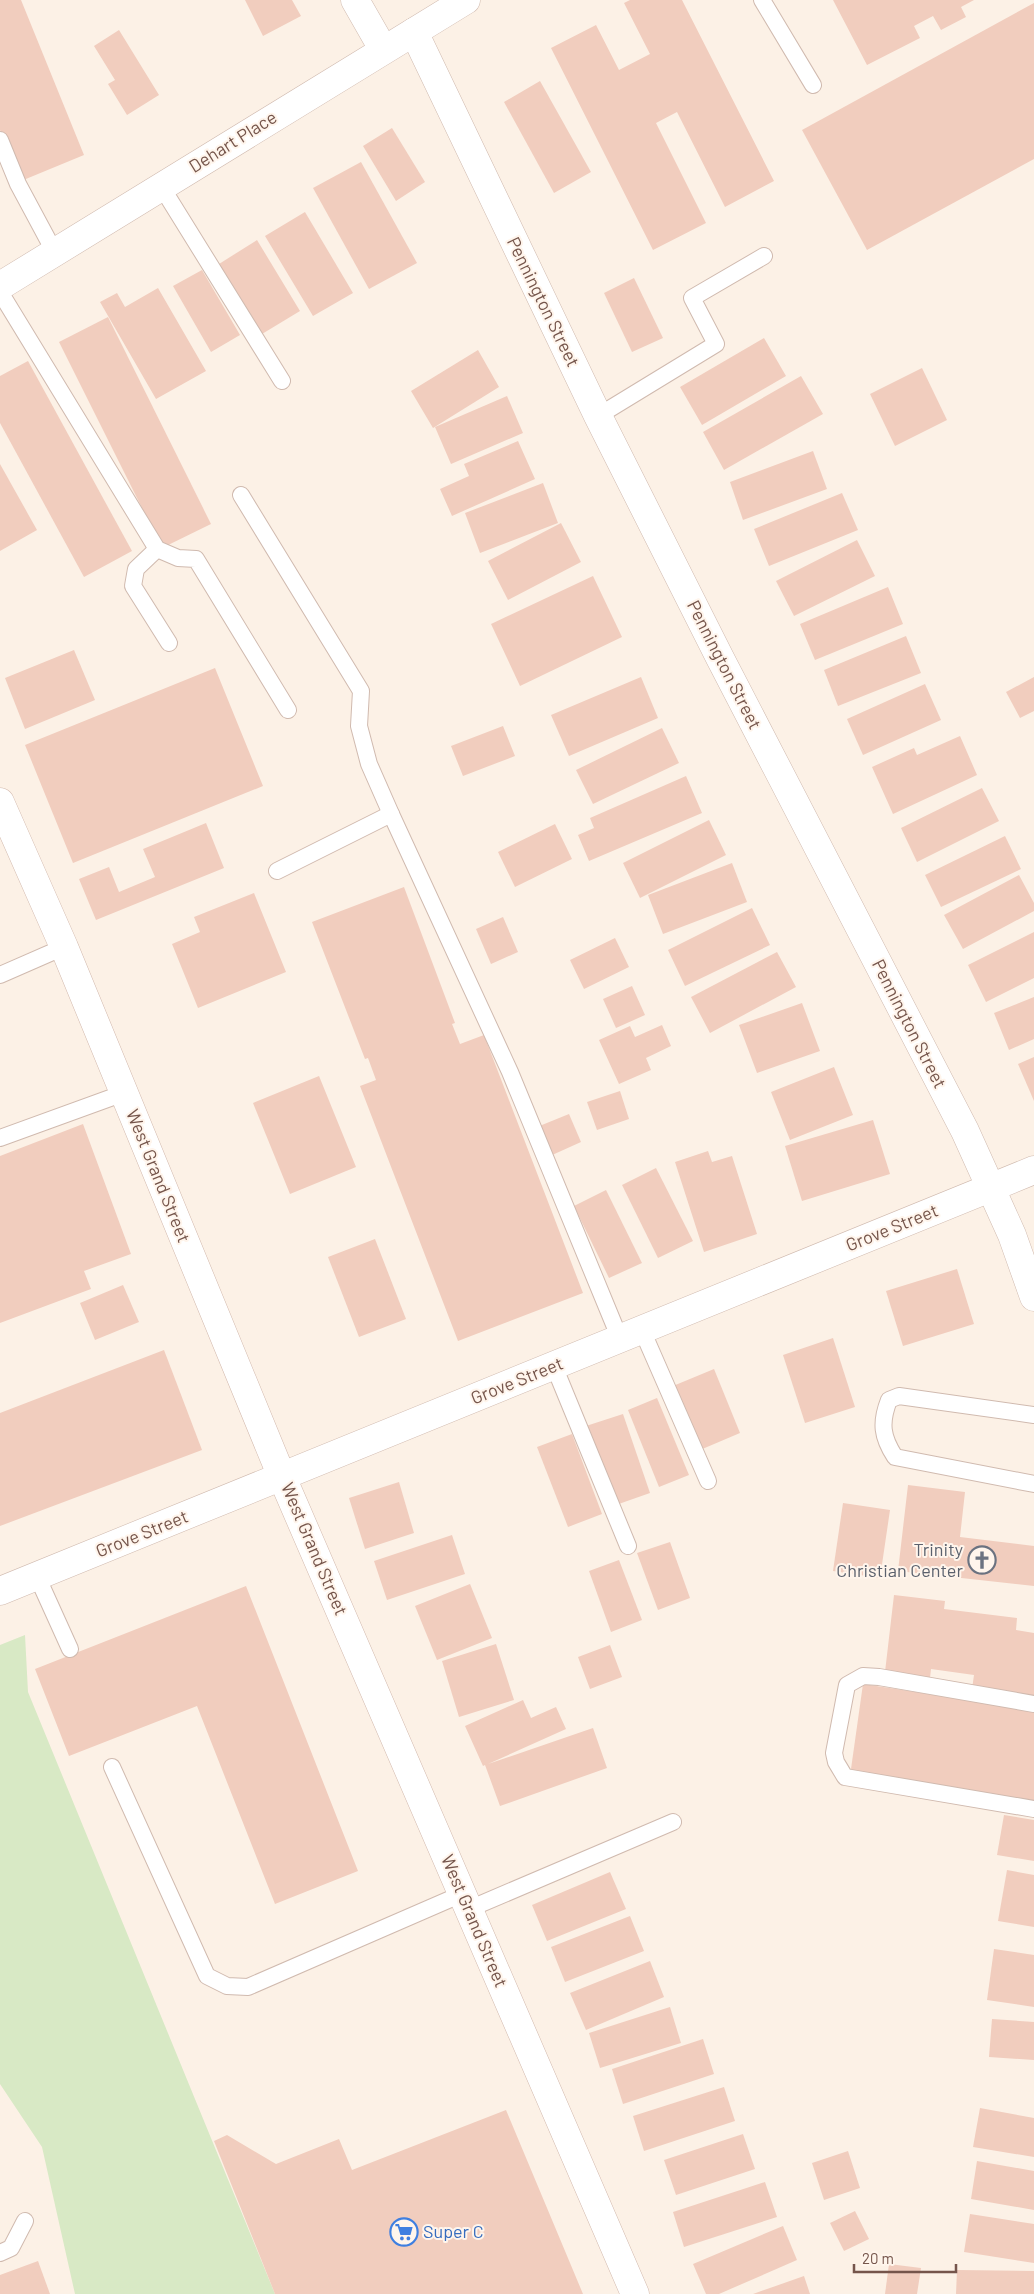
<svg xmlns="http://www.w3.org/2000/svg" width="1034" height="2294" viewBox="0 0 1034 2294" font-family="Barlow,sans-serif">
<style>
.green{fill:#d8e9c5}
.building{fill:#f1cdbe}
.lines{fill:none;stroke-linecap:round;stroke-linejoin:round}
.lane-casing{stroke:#d0baaf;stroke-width:18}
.street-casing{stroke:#d0baaf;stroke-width:29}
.secondary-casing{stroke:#d2b9ad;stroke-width:29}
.lane{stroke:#fff;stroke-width:16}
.street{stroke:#fff;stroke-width:28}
.secondary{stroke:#fff;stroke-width:28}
.labels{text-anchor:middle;stroke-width:4;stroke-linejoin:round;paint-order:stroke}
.street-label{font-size:18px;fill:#75554b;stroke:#fff5ec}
.worship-label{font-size:18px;fill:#5b616d;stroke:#fff5ec;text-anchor:end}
.shop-label{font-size:18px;fill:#366cbe;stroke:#fff5ec;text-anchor:start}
</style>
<rect width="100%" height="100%" fill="#fcf1e6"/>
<!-- green -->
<path class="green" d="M25,1635L28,1692L275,2294H75L42,2147L0,2084V1645Z"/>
<!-- building -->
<g class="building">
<path d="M0,0H21L84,155L21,181L0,130Z"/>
<path d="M245,0H292L301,16L263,36Z"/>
<path d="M630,0H682L774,181L725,207L677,112L656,123L706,223L653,250L551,48L596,25L619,70L650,54L624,3Z"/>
<path d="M833,0H974L961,7L966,17L941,30L933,16L914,26L920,38L867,65Z"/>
<path d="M1034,3V159L867,250L802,130Z"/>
<path d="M119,30L159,95L127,115L108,84L115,80L94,46Z"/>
<path d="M540,81L591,172L554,193L504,102Z"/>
<path d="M392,128L425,182L396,201L363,146Z"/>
<path d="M361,162L417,263L369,289L313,188Z"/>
<path d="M305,212L353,293L313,316L265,236Z"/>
<path d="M257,240L300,311L262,334L219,264Z"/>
<path d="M202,270L240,335L211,352L173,286Z"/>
<path d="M634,278L663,338L632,352L604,293Z"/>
<path d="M158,288L206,371L156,399L100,302L117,293L125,307Z"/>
<path d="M108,317L211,524L162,548L59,342Z"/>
<path d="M764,338L786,376L702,425L680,387Z"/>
<path d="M478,350L499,387L433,428L411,391Z"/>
<path d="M28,361L132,551L84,577L0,423V376Z"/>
<path d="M922,368L947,420L895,446L870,394Z"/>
<path d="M801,376L823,414L724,470L703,432Z"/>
<path d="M507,396L523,433L451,464L435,427Z"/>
<path d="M518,441L535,479L452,516L440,489L469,476L464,464Z"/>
<path d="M813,451L827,489L743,520L730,482Z"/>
<path d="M0,464L37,530L0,551Z"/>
<path d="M543,483L558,523L480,553L465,513Z"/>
<path d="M842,493L858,530L769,566L754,529Z"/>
<path d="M561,523L581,562L508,600L488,561Z"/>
<path d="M857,540L875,576L794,616L776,581Z"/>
<path d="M593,576L622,637L520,686L491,624Z"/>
<path d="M888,587L903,624L815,660L800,624Z"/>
<path d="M906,636L921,673L838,706L824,670Z"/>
<path d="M74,650L95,700L25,729L5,678Z"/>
<path d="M215,668L263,786L73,863L25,745Z"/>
<path d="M641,677L658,718L569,756L551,715Z"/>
<path d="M1034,677V711L1020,718L1006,692Z"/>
<path d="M925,684L941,720L863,755L847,719Z"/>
<path d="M503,726L515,756L463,776L451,746Z"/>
<path d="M662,728L679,763L593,804L576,770Z"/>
<path d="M960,736L977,775L893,814L872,767L914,748L917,755Z"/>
<path d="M686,776L702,813L589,861L578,835L594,828L590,818Z"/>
<path d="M982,788L999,821L917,862L901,828Z"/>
<path d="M709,820L726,855L640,898L623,863Z"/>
<path d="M206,823L224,868L96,920L79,879L109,867L119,892L155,877L143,849Z"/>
<path d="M555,824L572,859L515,887L498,852Z"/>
<path d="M1005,836L1021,869L941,907L925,875Z"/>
<path d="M732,863L747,902L663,934L648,895Z"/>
<path d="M1019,875L1034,903V911L963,949L944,915Z"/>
<path d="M404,887L455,1023L452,1024L460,1044L484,1035L583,1293L458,1341L360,1086L376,1080L368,1058L365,1059L312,922Z"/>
<path d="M254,893L286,972L198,1008L172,944L200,932L194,917Z"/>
<path d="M752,908L770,945L685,986L668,950Z"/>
<path d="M503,917L518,952L491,964L476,929Z"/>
<path d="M1034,932V978L986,1002L968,965Z"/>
<path d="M615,938L629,967L584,989L570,960Z"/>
<path d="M777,952L796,987L710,1033L691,997Z"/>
<path d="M632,986L645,1015L616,1028L603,999Z"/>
<path d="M1034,997V1039L1009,1050L994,1013Z"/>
<path d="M802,1003L820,1051L757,1073L739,1025Z"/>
<path d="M662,1025L671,1046L646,1058L651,1070L619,1084L599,1040L630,1026L635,1037Z"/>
<path d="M1034,1057V1101L1018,1064Z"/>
<path d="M834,1067L853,1115L790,1140L771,1092Z"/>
<path d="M319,1076L356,1167L290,1194L253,1103Z"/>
<path d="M620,1091L629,1119L597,1130L587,1102Z"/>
<path d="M569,1114L581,1142L550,1156L537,1127Z"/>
<path d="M873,1120L890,1174L802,1201L785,1146Z"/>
<path d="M83,1124L131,1254L84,1271L91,1289L0,1323V1156Z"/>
<path d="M708,1151L712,1162L732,1156L757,1234L704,1252L675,1162Z"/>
<path d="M656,1168L693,1241L658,1258L622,1185Z"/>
<path d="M606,1190L642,1263L609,1278L574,1206Z"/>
<path d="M375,1239L406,1319L359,1337L328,1257Z"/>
<path d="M957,1269L974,1324L903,1346L886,1291Z"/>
<path d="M123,1285L139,1322L95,1340L80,1303Z"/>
<path d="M833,1338L855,1407L805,1423L783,1355Z"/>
<path d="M164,1350L202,1450L0,1526V1413Z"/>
<path d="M714,1369L740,1433L700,1450L673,1386Z"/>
<path d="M657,1398L689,1475L659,1487L628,1410Z"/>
<path d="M623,1414L650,1493L613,1506L586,1426Z"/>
<path d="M572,1434L602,1514L568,1527L537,1447Z"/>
<path d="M399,1482L414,1533L365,1549L349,1498Z"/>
<path d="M908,1485L965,1492L960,1537L1034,1546V1586L898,1571Z"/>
<path d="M843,1503L890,1510L880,1578L833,1571Z"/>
<path d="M452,1535L465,1574L387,1600L374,1561Z"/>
<path d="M670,1542L690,1598L658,1610L637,1553Z"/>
<path d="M619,1560L642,1620L611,1632L589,1571Z"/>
<path d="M470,1584L492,1638L437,1660L415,1606Z"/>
<path d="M246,1586L358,1871L275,1904L197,1706L69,1756L35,1669Z"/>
<path d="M894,1595L945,1601L944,1609L1017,1618L1016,1630L1034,1633V1697L972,1689L974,1675L931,1669L930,1678L885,1672Z"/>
<path d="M496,1644L514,1700L459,1717L442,1661Z"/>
<path d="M610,1645L622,1677L590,1689L578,1657Z"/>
<path d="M863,1684L1034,1710V1804L850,1776Z"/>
<path d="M523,1700L531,1718L556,1707L566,1729L488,1764L593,1728L607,1768L500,1806L485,1765L483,1766L465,1726Z"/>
<path d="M1004,1815L1034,1820V1861L997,1855Z"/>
<path d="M1007,1870L1034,1875V1927L998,1921Z"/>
<path d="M610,1872L626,1909L547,1941L532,1905Z"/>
<path d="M630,1916L644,1951L565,1982L551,1947Z"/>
<path d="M994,1949L1034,1955V2007L987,2000Z"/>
<path d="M650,1961L664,1997L586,2030L570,1993Z"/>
<path d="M670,2007L681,2043L600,2068L589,2033Z"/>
<path d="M992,2019L1034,2022V2060L989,2057Z"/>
<path d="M703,2039L714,2074L623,2104L612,2069Z"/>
<path d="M724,2087L735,2121L644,2151L633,2116Z"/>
<path d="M980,2108L1034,2118V2157L973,2147Z"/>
<path d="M506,2110L583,2294H275L214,2141L227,2135L276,2164L339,2139L352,2170Z"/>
<path d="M743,2134L755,2169L676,2195L664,2160Z"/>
<path d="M848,2151L860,2188L824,2200L812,2163Z"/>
<path d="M977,2161L1034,2171V2210L971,2199Z"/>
<path d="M765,2182L777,2217L684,2247L673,2212Z"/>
<path d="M855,2211L869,2239L844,2251L830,2223Z"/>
<path d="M970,2214L1034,2224V2263L964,2252Z"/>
<path d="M783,2226L797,2260L719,2294H706L693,2264Z"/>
<path d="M38,2261L50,2294H0V2275Z"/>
<path d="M889,2264L921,2268L917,2294H885Z"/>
<path d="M957,2270L1034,2271V2294H956Z"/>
<path d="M804,2276L810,2294H753Z"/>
</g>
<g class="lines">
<!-- lane casing -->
<g class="lane-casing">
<g id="lane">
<path d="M762,0L813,85"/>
<path d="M0,140L18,184L55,253"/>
<path d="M161,186L282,381"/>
<path d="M0,292L157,549L178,558L196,559L288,710"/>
<path d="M598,416L716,344L692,298L764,256"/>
<path d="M241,495L361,691L359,726L369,764L391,814"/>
<path d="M157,549L136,569L133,586L169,643"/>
<path d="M277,871L391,814L510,1072L620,1339"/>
<path d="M0,975L64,947"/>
<path d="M0,1138L124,1093"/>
<path d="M642,1330L708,1481"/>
<path d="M554,1366L628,1546"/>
<path d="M1034,1415L899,1396L889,1400C880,1423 882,1437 895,1457L1034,1484"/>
<path d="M37,1576L70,1649"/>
<path d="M1034,1704L879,1677L863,1676L847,1685L834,1753L836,1762L845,1777L1034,1809"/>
<path d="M112,1767L207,1976L227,1986L248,1987L462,1894"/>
<path d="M469,1909L673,1822"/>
<path d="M0,2253L11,2248L25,2221"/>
</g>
</g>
<!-- street casing -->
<g class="street-casing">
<g id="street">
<path d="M355,0L383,49"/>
<path d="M414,32L598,416L720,658L965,1131L1012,1235L1034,1297"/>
<path d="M0,286L466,0"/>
<path d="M0,1591L1034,1170"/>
</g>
</g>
<!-- secondary casing -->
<g class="secondary-casing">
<path id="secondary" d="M0,802L64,947L282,1477L635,2294"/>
</g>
<!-- lane -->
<use href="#lane" class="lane"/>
<!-- street -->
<use href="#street" class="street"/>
<!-- secondary -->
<use href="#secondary" class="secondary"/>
</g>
<!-- icons -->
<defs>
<g id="church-ring" transform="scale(1.4375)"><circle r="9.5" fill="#fff5ec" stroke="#6b7280" stroke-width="1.5"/><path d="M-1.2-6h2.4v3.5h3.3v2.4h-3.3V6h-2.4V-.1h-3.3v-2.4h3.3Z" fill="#6b7280"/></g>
<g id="supermarket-ring" transform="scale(1.4375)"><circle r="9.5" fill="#fff5ec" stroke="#3f7fe0" stroke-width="1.5"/><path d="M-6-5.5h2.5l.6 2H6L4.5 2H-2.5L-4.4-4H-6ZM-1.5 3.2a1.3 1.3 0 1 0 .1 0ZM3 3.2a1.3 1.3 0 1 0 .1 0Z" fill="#3f7fe0"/></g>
</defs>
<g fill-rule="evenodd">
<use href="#church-ring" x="982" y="1560"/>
<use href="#supermarket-ring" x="404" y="2232"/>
</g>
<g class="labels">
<!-- street labels -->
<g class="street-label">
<text transform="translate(233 142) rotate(-32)" y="6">Dehart Place</text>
<text transform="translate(543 302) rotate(64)" y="6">Pennington Street</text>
<text transform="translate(724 665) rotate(63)" y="6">Pennington Street</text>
<text transform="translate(909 1024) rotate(63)" y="6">Pennington Street</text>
<text transform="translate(158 1176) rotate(68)" y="6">West Grand Street</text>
<text transform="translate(892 1228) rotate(-22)" y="6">Grove Street</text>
<text transform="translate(517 1381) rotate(-22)" y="6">Grove Street</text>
<text transform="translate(142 1534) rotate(-22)" y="6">Grove Street</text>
<text transform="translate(314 1549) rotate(67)" y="6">West Grand Street</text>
<text transform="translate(474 1921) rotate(67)" y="6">West Grand Street</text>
</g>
<!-- worship labels -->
<g class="worship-label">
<text x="963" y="1556">Trinity<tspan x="963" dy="21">Christian Center</tspan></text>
</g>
<!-- shop labels -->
<g class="shop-label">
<text x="423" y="2238">Super C</text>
</g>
</g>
<!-- scale -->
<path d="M854 2264v8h102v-8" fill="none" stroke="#75554b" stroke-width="2.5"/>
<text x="862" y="2264" font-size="15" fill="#75554b" stroke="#fff5ec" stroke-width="4" paint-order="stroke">20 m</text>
</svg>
